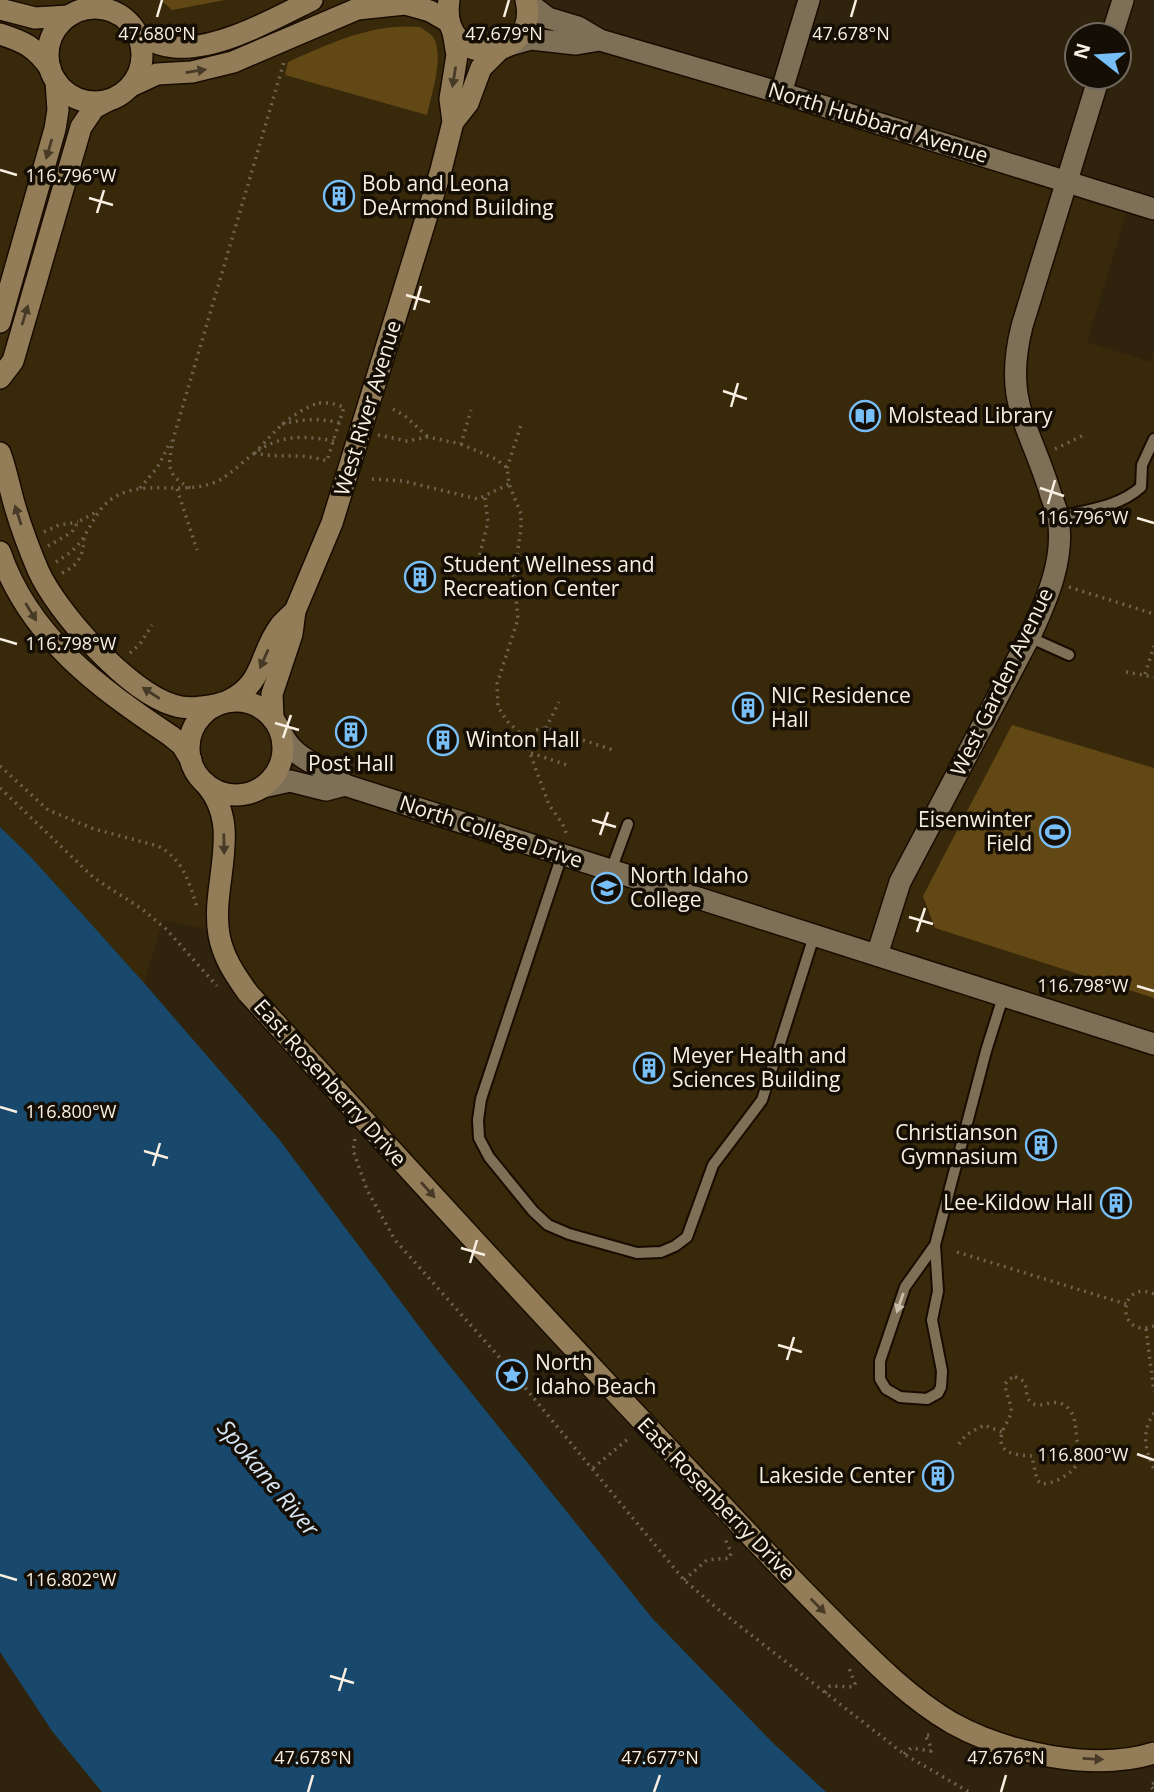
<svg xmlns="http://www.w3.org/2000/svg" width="1154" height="1792" viewBox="0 0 1154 1792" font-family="'Open Sans',sans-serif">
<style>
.built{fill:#39290b}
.green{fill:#624815}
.water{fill:#18496c}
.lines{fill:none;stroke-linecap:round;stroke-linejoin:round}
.lane-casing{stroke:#180c00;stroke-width:14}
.street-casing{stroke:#180c00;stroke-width:24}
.secondary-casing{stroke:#180c00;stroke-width:24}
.path{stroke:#6f6350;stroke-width:3.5;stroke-dasharray:2 5;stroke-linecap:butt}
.lane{stroke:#7e6f57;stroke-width:10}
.street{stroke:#7e6f57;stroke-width:21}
.secondary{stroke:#937d58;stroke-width:21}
.oneway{fill:#473a26}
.oneway2{fill:#c8bcab}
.ticks{fill:none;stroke:#f9f0e3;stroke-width:2.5}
.labels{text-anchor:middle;stroke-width:7;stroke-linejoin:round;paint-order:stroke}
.street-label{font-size:21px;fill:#f9f0e3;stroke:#140e05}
.poi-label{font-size:21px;fill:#f9f0e3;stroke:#140e05;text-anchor:start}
.water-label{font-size:23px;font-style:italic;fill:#d6e6f4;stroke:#140e05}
.ticks-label{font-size:18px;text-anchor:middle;fill:#f9f0e3;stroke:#140e05;stroke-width:7;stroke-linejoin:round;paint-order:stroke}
</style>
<rect width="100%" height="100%" fill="#30230d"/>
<!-- built -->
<path class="built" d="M0,0H526L535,10L1130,201L1087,342L1150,362L1154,351V1753L1052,1756L920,1702L248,993L218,932L163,920L144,983L31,857L0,827Z"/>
<!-- green -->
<g class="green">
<path d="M161,0H225L172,10Z"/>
<path d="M420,27C424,30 430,33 433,37C445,55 431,96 427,115L285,75L288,62C331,43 372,23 420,27Z"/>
<path d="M1012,725L1154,768V998L935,928L923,896Z"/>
</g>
<!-- water -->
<path class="water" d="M0,827L31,857L144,983L278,1138L433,1345L652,1618L773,1743L826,1792H102L52,1731L0,1652Z"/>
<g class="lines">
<!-- lane casing -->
<g class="lane-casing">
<g id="lane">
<path d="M1058,517C1087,510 1119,507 1141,487L1142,465L1154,439"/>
<path d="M1029,637L1069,655"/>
<path d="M562,855L481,1099L478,1120L479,1138L489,1157L533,1211L548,1225L569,1234L637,1253L661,1252L675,1246L687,1237L713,1165L762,1100L814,936"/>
<path d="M611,870L628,824"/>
<path d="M935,1245L905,1287L880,1361V1379L886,1389L900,1397L927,1399L938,1393L941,1387L942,1371L932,1320L938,1291L935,1245L986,1051L1003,997"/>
</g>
</g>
<!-- street casing -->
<g class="street-casing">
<g id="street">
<path d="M527,2L548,18L578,27L600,40L781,93L1154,209"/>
<path d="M1112,35L1123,0"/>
<path d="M510,45L531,39L576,44L600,40"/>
<path d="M781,93L809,0"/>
<path d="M280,730C297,765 320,761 345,785L1154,1044"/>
<path d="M263,787L290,781L326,790L345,785"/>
<path d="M877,955L900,882L1032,632C1048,597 1065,557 1058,517C1057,509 1052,500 1050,492C1029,424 1003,402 1022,326L1099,77"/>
</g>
</g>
<!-- secondary casing -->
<g class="secondary-casing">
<g id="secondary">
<path d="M449,0C438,71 541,64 526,0"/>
<circle cx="95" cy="55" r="47"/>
<path d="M0,9L35,18L69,16"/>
<path d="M0,34C25,42 35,47 50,68"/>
<path d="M138,35C150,41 161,46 174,47C217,51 274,19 312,0"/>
<path d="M131,86L157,74L192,72L233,62L357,9L405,4L430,11L449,22"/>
<path d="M453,122L468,103L481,68L499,50"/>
<path d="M0,322L55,129L58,110L56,81"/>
<path d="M0,378L13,361L81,127L94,108L107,101"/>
<path d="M0,453C7,472 10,491 16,510C22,530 30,551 38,570C57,613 128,691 173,705C188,710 201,707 216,705"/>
<path d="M0,552C29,637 99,688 171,736L182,745L191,760"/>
<path d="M228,701C266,682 258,655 280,626C284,621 290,616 295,611"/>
<circle cx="236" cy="748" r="47"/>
<path d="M273,719L272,694L292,634L295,611L332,523L441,170L453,122L450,99L457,55L453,32"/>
<path d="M204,782C245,826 210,883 219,935C223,957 235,975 248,993C403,1163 557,1332 716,1499C758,1544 800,1588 844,1632C877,1665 911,1699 952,1723C1006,1753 1094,1772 1154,1753"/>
</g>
</g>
<!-- path -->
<g class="path">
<path d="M319,403H331L344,407L327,461C300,452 280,459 255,453C274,432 291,412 319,403Z"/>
<path d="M393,409L405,416L428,437"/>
<path d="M282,424C303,419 320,418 340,423"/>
<path d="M378,435L407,441L428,437L461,444L471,410"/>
<path d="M461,444L496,459L507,468L509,484L521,514V529L514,576L518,619L497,684L498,707L507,721L524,737L549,805L562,823L567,835"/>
<path d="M1055,449L1082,436"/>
<path d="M507,468L521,425"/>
<path d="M372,479L403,481L478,499L509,484"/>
<path d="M140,488L157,468L171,441"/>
<path d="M190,488C163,473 169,463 174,436L284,62"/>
<path d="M177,489L197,550"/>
<path d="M485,498L488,522L477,565L514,576"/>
<path d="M44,532L59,525L78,522"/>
<path d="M48,546L72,532L78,522L98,511"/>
<path d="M56,562C62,558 69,554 74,549C90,534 93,511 113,498C143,479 180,495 213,483C224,479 231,472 240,465C271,437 293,433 334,441"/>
<path d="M62,573C79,565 84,554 84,536"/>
<path d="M1069,587L1154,614"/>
<path d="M130,653L140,644L152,625"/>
<path d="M1126,672L1154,677"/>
<path d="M1145,674L1154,646"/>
<path d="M546,728L559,702"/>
<path d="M524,737L536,730L546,728L616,751"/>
<path d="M531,753L570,766"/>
<path d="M0,766L48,810L94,829L158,846C183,859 189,882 197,907"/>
<path d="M0,788L94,878L142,909L166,929L217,986"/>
<path d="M355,1139L353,1150L367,1190L395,1240L508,1367L684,1580L718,1609L904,1754L969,1792"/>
<path d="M957,1252L1126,1304"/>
<path d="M1154,1294C1118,1278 1115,1340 1154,1326"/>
<path d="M1146,1329L1154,1392"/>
<path d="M1015,1377C1033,1382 1021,1395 1032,1403C1042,1410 1055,1395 1068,1408C1077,1418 1075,1428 1077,1440C1078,1446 1081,1450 1080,1456C1077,1472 1057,1483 1042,1484L1037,1480L1032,1456C1018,1455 996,1455 1002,1433C1004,1426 1010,1419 1011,1412C1012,1403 1005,1393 1005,1384L1009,1379Z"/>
<path d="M637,1385L651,1372"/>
<path d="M1154,1413C1141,1432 1145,1450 1154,1469"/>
<path d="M959,1444L966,1435L984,1425L1002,1432"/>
<path d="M593,1468L629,1438"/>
<path d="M684,1580L707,1560L730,1558L731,1552L725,1539"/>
<path d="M825,1693L830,1686L853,1687L855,1684L848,1665"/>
<path d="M904,1754L911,1748L931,1751V1747L925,1735H931"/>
<path d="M1154,1783L1150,1786L1154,1790"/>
</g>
<!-- lane -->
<use href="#lane" class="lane"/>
<!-- street -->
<use href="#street" class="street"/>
<!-- secondary -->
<use href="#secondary" class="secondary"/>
</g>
<!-- one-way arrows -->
<defs><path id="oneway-solid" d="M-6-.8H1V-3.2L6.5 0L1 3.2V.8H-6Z" transform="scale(1.75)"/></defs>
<g class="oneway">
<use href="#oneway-solid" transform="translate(196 71) rotate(-9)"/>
<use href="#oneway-solid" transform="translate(454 77) rotate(99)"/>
<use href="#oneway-solid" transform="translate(49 149) rotate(106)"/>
<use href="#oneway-solid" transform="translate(25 315) rotate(-73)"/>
<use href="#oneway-solid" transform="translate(18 515) rotate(-108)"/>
<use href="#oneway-solid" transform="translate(31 612) rotate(58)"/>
<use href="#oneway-solid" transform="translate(264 659) rotate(114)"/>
<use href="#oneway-solid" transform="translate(151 693) rotate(-147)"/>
<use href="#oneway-solid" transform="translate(224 844) rotate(89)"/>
<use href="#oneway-solid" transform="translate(428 1190) rotate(48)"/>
<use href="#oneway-solid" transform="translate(818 1606) rotate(45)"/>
<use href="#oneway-solid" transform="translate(1093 1759) rotate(3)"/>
</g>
<use class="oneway2" href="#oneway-solid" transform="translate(900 1303) rotate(109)"/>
<!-- ticks -->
<path class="ticks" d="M157,17L162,0M504,17L509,0M851,17L856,0M0,170L17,175M89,198L113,205M97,213L104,190M406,295L430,302M414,310L421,286M723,391L747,399M731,407L738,383M1040,488L1064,496M1048,504L1055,480M1137,518L1154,523M0,639L17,644M275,723L299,730M283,738L291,715M592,820L616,827M600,835L608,812M909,917L933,924M917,932L925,908M1137,986L1154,991M0,1107L17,1112M144,1151L168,1158M153,1166L160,1143M461,1248L485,1255M470,1263L477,1240M778,1345L802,1352M787,1360L794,1337M1137,1454L1154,1460M0,1575L17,1580M330,1676L354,1683M339,1691L346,1668M308,1792L313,1775M654,1792L660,1775M1001,1792L1006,1775"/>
<!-- icons -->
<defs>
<g id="building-ring" transform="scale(1.575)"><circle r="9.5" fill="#140e05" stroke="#78bff7" stroke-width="1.5"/><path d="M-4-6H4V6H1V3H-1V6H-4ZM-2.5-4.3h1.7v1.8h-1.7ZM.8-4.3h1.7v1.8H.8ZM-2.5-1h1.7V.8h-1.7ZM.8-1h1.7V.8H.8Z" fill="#78bff7"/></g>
<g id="library-ring" transform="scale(1.575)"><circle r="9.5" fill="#140e05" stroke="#78bff7" stroke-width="1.5"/><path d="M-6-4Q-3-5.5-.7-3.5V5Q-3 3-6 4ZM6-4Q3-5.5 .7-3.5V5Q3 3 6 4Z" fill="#78bff7"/></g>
<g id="stadium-ring" transform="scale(1.575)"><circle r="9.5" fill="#140e05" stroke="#78bff7" stroke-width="1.5"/><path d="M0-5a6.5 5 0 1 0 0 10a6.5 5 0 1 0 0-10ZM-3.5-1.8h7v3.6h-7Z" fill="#78bff7"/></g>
<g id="university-ring" transform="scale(1.575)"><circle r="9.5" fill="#140e05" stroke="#78bff7" stroke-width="1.5"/><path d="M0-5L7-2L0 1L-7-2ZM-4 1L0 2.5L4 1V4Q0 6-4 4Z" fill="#78bff7"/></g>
<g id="sight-ring" transform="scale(1.575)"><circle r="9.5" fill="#140e05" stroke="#78bff7" stroke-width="1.5"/><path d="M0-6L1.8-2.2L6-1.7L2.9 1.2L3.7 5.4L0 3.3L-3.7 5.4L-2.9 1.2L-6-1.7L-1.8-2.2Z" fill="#78bff7"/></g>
</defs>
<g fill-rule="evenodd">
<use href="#building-ring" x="339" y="196"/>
<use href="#library-ring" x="865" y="416"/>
<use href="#building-ring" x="420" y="577"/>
<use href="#building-ring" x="748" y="708"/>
<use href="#building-ring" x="351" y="732"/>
<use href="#building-ring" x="443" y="740"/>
<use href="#stadium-ring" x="1055" y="832"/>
<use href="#university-ring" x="607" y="888"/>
<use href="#building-ring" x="649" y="1068"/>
<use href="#building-ring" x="1041" y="1145"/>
<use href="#building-ring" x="1116" y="1203"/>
<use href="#sight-ring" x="512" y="1375"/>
<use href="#building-ring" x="938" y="1476"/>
</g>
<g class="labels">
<!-- street labels -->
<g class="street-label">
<text transform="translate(878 123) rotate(17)" y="7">North Hubbard Avenue</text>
<text transform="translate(368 408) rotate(-73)" y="7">West River Avenue</text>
<text transform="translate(1002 682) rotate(-64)" y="7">West Garden Avenue</text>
<text transform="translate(491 832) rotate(18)" y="7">North College Drive</text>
<text transform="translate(330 1083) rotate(48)" y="7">East Rosenberry Drive</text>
<text transform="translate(716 1499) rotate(46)" y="7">East Rosenberry Drive</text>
</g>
<!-- poi labels -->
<g class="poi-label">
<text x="362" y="191">Bob and Leona<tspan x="362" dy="24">DeArmond Building</tspan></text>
<text x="888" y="423">Molstead Library</text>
<text x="443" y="572">Student Wellness and<tspan x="443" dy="24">Recreation Center</tspan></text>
<text x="771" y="703">NIC Residence<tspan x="771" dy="24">Hall</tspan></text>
<text x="466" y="747">Winton Hall</text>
<text x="351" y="771" text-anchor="middle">Post Hall</text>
<text x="1032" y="827" text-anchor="end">Eisenwinter<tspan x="1032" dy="24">Field</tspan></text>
<text x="630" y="883">North Idaho<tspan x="630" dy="24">College</tspan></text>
<text x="672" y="1063">Meyer Health and<tspan x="672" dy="24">Sciences Building</tspan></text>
<text x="1018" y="1140" text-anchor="end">Christianson<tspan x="1018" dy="24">Gymnasium</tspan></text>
<text x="1093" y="1210" text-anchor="end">Lee-Kildow Hall</text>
<text x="535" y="1370">North<tspan x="535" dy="24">Idaho Beach</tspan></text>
<text x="915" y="1483" text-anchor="end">Lakeside Center</text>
</g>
<!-- water labels -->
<g class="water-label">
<text transform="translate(268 1478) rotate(50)" y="8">Spokane River</text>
</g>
</g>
<g class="ticks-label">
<text x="157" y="40">47.680°N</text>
<text x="504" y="40">47.679°N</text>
<text x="851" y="40">47.678°N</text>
<text x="71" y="182">116.796°W</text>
<text x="1083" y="524">116.796°W</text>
<text x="71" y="650">116.798°W</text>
<text x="1083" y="992">116.798°W</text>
<text x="71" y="1118">116.800°W</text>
<text x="1083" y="1461">116.800°W</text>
<text x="71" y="1586">116.802°W</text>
<text x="313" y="1764">47.678°N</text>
<text x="660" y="1764">47.677°N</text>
<text x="1006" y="1764">47.676°N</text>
</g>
<!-- north arrow -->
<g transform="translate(1098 56) rotate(287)"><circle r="33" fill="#140e05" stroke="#70685e" stroke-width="2"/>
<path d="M0-5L12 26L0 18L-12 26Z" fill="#78bff7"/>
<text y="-10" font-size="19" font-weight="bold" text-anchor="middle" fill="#f9f0e3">N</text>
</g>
</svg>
